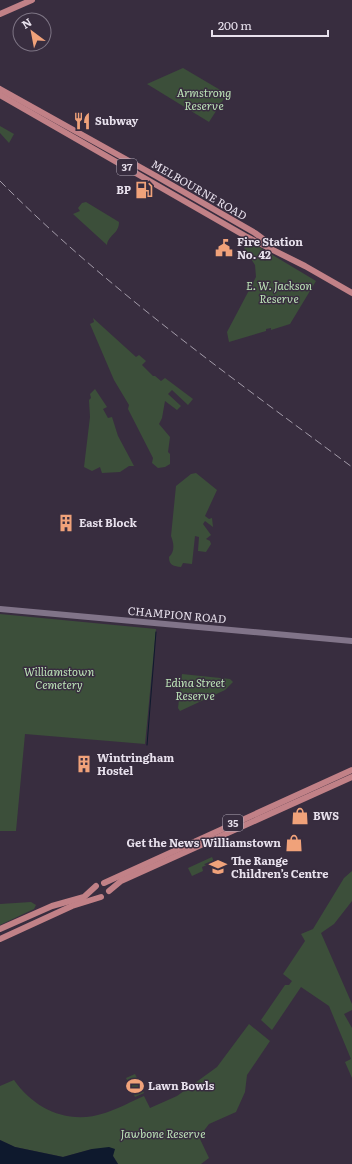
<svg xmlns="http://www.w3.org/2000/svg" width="352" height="1164" viewBox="0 0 352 1164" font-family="Literata,serif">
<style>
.green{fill:#3c4f3a}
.water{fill:#0e192d}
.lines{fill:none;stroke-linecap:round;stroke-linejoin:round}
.stream{stroke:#0e192d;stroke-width:1}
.secondary{stroke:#817489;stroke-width:6}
.primary{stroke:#c18187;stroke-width:6}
.rail{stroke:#a39ba9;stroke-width:1;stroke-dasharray:8 4;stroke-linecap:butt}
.labels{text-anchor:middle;stroke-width:3;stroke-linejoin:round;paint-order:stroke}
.shield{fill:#382d3f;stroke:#b3abb9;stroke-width:1}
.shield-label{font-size:10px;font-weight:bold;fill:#e8e1ed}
.park-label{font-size:11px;font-style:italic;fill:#bce3b7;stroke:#382d3f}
.poi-label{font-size:11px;font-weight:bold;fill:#e8e1ed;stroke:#382d3f;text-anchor:start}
.street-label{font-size:11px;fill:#e8e1ed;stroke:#382d3f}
</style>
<rect width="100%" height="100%" fill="#382d3f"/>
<!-- green -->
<g class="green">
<path d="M183,68L227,94L209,122L147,84Z"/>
<path d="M0,126L14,134L9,143L0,133Z"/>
<path d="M86,202L119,222C119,234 108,235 107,245L73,214L80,211L78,208L82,203Z"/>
<path d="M246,242H251L316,281L290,324L271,330V328L266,329V331L229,342L227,332L256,277L255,265L244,248Z"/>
<path d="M93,318L136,357L139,355L146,361L142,365L153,376H155L161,381L165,378L193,399L188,405L172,390L168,394L181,406L177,410L165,401L162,418L159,424L170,437L168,452L170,454V464L165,467L158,468L152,463L153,458L128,409L129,405L114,380L90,324L94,322Z"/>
<path d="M95,389L107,407L103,409L108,418L112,417L118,436L134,466H129L120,472L102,473L100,467L92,471L84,467L90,417L89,400L91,398L90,394Z"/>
<path d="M196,473L217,490L205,516L209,519L212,518L213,527L205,521L203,524L211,535L206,539L210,541L211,544L206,552L198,551L199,537L195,536L192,564L183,563L181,567C174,566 169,566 169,557C175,551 174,544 171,536L176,486L191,474Z"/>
<path d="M0,614L156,629L145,744L25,734L16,831H0Z"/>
<path d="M182,674L230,679L233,682L225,690L180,711L178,708Z"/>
<path d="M212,857L214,862L202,867L203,871L192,876L188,868Z"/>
<path d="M352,871V901L334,924L321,933L352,1004V1010L344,1014L352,1028V1078L345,1062L351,1059L329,1006L301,987L272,1030L261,1020L285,985H289L292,981L283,974L305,941L301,934L313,929L344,878Z"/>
<path d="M31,902L36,905L34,909L0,925V904Z"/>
<path d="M249,1024L270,1041L247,1075L245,1092L236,1112L209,1124L199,1137L209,1158L201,1164H118L113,1156L92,1149L63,1157L15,1147L0,1140V1086L14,1080C35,1110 69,1125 105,1113C118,1109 132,1101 144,1096L150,1108L177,1096L217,1067Z"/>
<path d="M135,1074L144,1093L135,1097L126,1078Z"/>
</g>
<!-- water -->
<path class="water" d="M0,1140L15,1147L63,1157L92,1149L109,1147L115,1149L113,1156L118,1164H0Z"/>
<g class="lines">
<!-- stream -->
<path class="stream" d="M147,745L156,632"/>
<!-- secondary -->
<path class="secondary" d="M0,609L352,641"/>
<!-- primary -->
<g class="primary">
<path d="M0,14L32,0"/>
<path d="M0,89L156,176L255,233L271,245"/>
<path d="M0,95L247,237L305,266L352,293"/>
<path d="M104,883L352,770"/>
<path d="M109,891L121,881L352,777"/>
<path d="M0,929L52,906L84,897L96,886"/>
<path d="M0,939L72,906L101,897"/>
</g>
<!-- rail -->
<path class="rail" d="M0,181C107,289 231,377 352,467"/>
</g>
<!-- icons -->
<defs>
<g id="restaurant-bare" transform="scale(1.38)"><path d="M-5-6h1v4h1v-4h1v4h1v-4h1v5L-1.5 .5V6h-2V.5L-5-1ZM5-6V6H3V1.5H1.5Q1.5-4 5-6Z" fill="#f0a27a" stroke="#382d3f" stroke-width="2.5" paint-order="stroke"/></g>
<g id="fuel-bare" transform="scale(1.38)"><path d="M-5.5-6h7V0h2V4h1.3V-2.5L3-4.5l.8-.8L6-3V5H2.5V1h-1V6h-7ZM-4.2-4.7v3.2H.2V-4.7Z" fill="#f0a27a" stroke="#382d3f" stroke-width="2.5" paint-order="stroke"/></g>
<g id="civic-bare" transform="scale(1.38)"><path d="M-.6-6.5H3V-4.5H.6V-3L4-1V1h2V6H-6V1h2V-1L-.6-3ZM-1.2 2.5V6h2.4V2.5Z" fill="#f0a27a" stroke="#382d3f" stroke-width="2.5" paint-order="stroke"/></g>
<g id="building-bare" transform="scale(1.38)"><path d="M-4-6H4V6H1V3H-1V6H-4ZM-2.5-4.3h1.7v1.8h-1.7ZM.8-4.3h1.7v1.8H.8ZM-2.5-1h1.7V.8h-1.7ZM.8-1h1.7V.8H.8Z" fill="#f0a27a" stroke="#382d3f" stroke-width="2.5" paint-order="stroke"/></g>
<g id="shop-bare" transform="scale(1.38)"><path d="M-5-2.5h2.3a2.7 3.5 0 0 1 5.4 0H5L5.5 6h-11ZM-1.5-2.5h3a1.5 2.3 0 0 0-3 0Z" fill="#f0a27a" stroke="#382d3f" stroke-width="2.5" paint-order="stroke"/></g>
<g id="school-bare" transform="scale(1.38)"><path d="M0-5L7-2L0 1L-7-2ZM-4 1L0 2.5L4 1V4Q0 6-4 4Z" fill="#f0a27a" stroke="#382d3f" stroke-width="2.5" paint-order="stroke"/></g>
<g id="stadium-bare" transform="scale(1.38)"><path d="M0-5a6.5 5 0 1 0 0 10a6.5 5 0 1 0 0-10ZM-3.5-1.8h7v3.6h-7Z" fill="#f0a27a" stroke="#382d3f" stroke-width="2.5" paint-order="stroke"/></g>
</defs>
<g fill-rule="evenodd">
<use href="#restaurant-bare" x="82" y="121"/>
<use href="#fuel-bare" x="144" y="190"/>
<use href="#civic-bare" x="224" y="248"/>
<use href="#building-bare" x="66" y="523"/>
<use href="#building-bare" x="84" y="764"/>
<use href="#shop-bare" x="300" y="816"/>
<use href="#shop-bare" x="294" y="843"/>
<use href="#school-bare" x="218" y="867"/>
<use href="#stadium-bare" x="135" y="1086"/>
</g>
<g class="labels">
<!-- shield labels -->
<g class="shield">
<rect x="117" y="159" width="20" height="16" rx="3"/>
<rect x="223" y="815" width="20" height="16" rx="3"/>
</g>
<g class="shield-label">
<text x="127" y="171">37</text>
<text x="233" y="827">35</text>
</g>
<!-- park labels -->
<g class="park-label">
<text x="204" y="97">Armstrong<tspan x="204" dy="13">Reserve</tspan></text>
<text x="279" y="290">E. W. Jackson<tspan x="279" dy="13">Reserve</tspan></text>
<text x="59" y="676">Williamstown<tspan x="59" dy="13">Cemetery</tspan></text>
<text x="195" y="687">Edina Street<tspan x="195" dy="13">Reserve</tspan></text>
<text x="163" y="1138">Jawbone Reserve</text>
</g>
<!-- poi labels -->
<g class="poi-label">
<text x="95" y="125">Subway</text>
<text x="131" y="194" text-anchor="end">BP</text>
<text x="237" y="246">Fire Station<tspan x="237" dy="13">No. 42</tspan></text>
<text x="79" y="527">East Block</text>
<text x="97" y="762">Wintringham<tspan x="97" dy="13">Hostel</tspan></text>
<text x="313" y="820">BWS</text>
<text x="281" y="847" text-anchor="end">Get the News Williamstown</text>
<text x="231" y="865">The Range<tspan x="231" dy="13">Children’s Centre</tspan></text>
<text x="148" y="1090">Lawn Bowls</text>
</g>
<!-- street labels -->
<g class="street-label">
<text transform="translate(199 190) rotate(30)" y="4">MELBOURNE ROAD</text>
<text transform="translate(177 615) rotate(5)" y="4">CHAMPION ROAD</text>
</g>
</g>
<!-- north arrow -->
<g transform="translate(32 32) rotate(328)"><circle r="19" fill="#382d3f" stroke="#7e7585"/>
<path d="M0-3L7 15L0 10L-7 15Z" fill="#f0a27a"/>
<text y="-6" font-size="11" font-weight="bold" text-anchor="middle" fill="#e8e1ed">N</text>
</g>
<!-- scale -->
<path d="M212 30v6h116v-6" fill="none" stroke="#e8e1ed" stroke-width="2"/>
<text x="218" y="30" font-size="12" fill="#e8e1ed" stroke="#382d3f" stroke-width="3" paint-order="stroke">200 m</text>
</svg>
